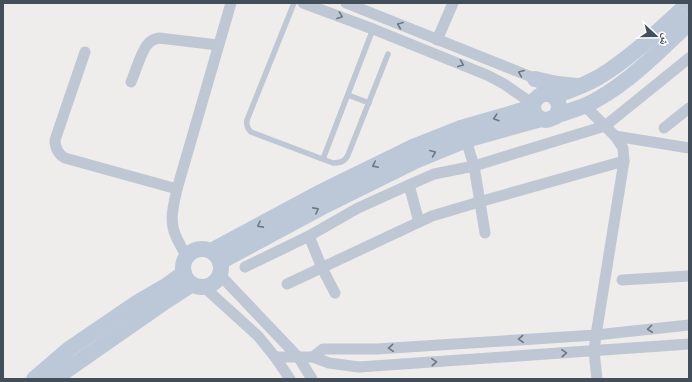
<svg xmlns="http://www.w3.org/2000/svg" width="692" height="382" viewBox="0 0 692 382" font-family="'Fira Sans','Noto Naskh Arabic',sans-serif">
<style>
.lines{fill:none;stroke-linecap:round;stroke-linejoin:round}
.lane{stroke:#bec7d3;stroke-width:5.5}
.street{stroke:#bec7d3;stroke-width:11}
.secondary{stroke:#bcc7d8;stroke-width:16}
.oneway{stroke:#6e7885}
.oneway2{stroke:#6d7887}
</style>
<rect width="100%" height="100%" fill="#efecec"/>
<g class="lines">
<!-- lane -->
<g class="lane">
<path d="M294,3L247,120C246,125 247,128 251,132L333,163C341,163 345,161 348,155L388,54"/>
<path d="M348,95L369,103"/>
<path d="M323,159L373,29"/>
</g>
<!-- street -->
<g class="street">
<path d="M303,3L373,29L487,75L504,84L533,104"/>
<path d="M346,3L529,76L540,83"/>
<path d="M437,40L453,3"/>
<path d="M85,52L55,140C55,148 58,154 65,158L177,189"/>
<path d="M131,82C135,73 142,49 148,44C151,40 154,39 159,38L218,45"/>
<path d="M585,106L615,136L623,148L624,161L596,335L594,351L597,379"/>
<path d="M664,128L689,108"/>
<path d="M615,136L689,148"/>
<path d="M466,140L474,166L485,233"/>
<path d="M409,185L419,222"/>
<path d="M309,236L322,268L335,293"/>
<path d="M186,257C183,249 178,242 175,234C169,219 174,204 177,189L231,3"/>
<path d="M245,267L309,236L358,208L409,185L434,174L474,166L605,126L689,58"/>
<path d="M220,275L299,358L312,379"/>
<path d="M622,280L689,276"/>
<path d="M287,284L432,216L479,202L624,161"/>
<path d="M204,287L258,336L275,357L290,379"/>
<path d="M275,357H313L329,363L359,367L689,344"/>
<path d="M313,357L323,349H377L596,335L689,325"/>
</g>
<!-- secondary -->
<g class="secondary">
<path d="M535,79L557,84L577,86"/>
<path d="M554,96C569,91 585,85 599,77C632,57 660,29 689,3"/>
<path d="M555,117C567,102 548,85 536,99C534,101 533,104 533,107C533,116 542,122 550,119C553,118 555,116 558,115C567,112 576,109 584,106C623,89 658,52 689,23"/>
<circle cx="202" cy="268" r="19"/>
<path d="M211,251L319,193L413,147L461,128L533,107"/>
<path d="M220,262L326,205L417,160L466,140L541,119"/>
<path d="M34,379L69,349L135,304L166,286L184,273"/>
<path d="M54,379L166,301L192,284"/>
</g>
</g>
<!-- one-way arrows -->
<defs><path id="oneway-chevron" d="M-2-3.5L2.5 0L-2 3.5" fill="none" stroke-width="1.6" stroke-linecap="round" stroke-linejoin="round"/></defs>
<g class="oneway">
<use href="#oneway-chevron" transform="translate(340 16) rotate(20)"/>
<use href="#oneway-chevron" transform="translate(400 25) rotate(-158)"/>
<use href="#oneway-chevron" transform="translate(461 64) rotate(22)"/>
<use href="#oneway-chevron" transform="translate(521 73) rotate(-158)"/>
<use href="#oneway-chevron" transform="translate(650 329) rotate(174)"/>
<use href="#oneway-chevron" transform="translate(521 339) rotate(176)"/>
<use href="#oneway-chevron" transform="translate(391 348) rotate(176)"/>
<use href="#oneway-chevron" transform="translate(564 353) rotate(-4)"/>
<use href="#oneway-chevron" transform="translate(434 362) rotate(-4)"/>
</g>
<g class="oneway2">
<use href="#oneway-chevron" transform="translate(496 118) rotate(163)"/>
<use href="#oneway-chevron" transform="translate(433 153) rotate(-23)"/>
<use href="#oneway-chevron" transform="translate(375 165) rotate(154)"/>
<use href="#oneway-chevron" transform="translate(316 210) rotate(-28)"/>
<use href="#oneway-chevron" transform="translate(260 225) rotate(152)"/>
</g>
<!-- border -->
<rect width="692" height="382" fill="none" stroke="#434e5b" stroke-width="8"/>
<!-- north arrow -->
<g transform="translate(656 36) rotate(111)" stroke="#ffffff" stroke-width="3" paint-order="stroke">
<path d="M0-3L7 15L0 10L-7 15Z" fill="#434e5b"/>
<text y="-6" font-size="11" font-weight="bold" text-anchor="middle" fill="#434e5b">ش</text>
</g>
</svg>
